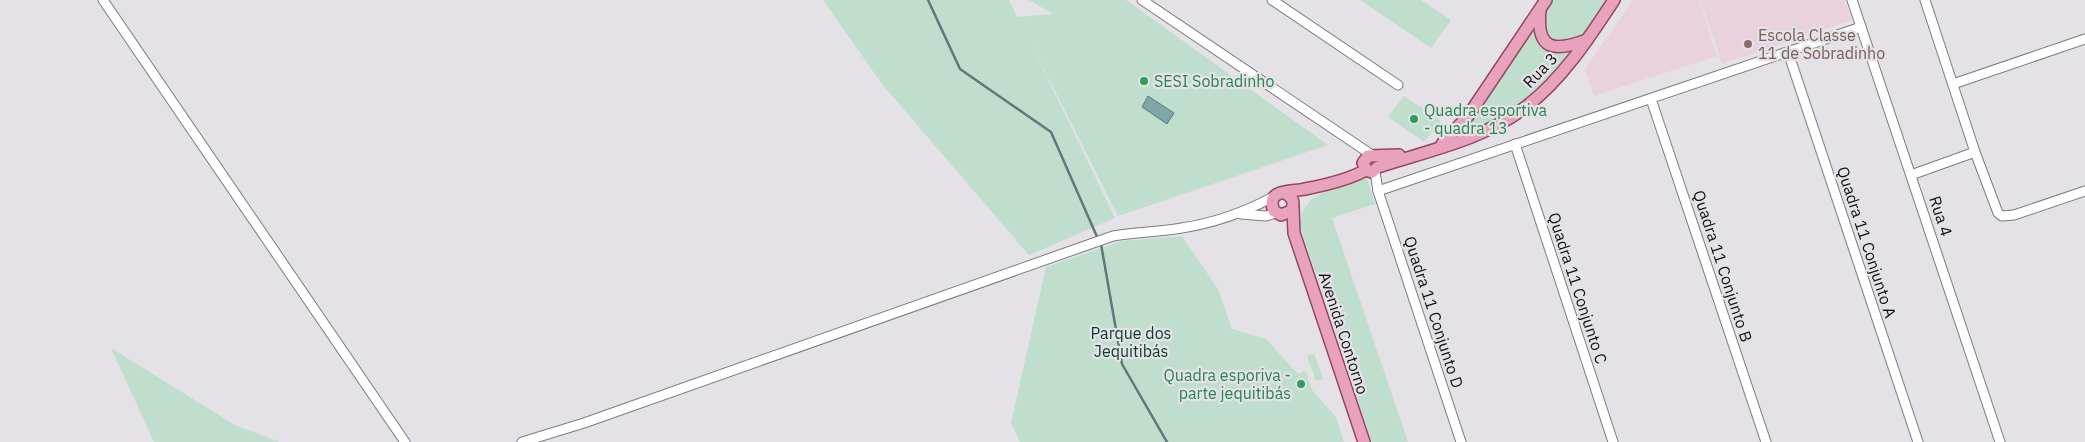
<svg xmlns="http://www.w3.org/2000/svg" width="2085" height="442" viewBox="0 0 2085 442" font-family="'IBM Plex Sans',sans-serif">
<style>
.education{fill:#e9d2de}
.green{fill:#c0decd}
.water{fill:#81a6a9;stroke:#5f797b}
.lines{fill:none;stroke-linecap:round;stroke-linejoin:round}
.stream{stroke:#5f797b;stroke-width:2.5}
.minor-casing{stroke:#7c7b7f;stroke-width:11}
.major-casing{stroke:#934762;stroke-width:14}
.minor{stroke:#fff;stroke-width:9}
.major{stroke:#e9a2bb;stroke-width:11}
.education-dot{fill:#8d6e63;stroke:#e4e2e7;stroke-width:2}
.leisure-dot{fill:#2e9e5b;stroke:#e4e2e7;stroke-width:2}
.labels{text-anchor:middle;stroke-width:4.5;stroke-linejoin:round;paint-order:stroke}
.education-label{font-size:16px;fill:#785e54;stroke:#e4e2e7;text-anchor:start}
.street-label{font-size:16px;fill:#101011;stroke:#e4e2e7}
.leisure-label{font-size:16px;fill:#27864d;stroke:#e4e2e7;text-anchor:start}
.park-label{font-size:16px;fill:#053f28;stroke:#e4e2e7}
</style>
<rect width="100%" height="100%" fill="#e4e2e7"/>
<!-- education -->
<g class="education">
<path d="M1633,0H1699L1717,56L1594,96L1585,69Z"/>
<path d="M1700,0H1845L1852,20L1722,64Z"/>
</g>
<!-- green -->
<g class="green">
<path d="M823,0H1009L1017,17L1053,14L1029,0H1126L1328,145L1118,216L1032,46L1115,218L1029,255L882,84Z"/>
<path d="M1360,0H1421L1451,20L1431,48Z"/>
<path d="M1546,0H1614L1526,107L1476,129L1468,116Z"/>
<path d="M1404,96L1441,121L1424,142L1388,117Z"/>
<path d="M1367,178L1375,204L1332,218L1408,442H1372L1301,229C1296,192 1340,187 1367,178Z"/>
<path d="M1182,236L1218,289L1232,329L1266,339L1298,374L1306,371L1312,390L1336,417L1344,442H1020L1011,423L1046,267L1122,241Z"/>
<path d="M111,348L235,425L280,442H154Z"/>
<path d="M1314,353L1323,379L1316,381L1307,356Z"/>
</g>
<!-- water -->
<path class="water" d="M1148,96L1174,113L1167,124L1142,107Z"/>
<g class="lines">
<!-- stream -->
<g class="stream">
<path d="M928,0L960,69L1051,132L1098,239"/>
<path d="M1101,244L1122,364L1167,442"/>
</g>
<!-- minor casing -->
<g class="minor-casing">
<g id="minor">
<path d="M103,0L405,442"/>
<path d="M1142,0L1372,155"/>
<path d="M1272,0L1398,85"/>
<path d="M1852,0L2000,442"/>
<path d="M1925,0L1975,152L1998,213L2002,216L2014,215L2085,191"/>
<path d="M1788,52L1918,442"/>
<path d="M1953,84L2085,39"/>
<path d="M1651,99L1766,442"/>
<path d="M1515,144L1613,442"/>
<path d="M1375,171L1378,191L1461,442"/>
<path d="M1911,175L1975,152"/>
<path d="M1378,191L1861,27"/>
<path d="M1241,214L1266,216L1276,213"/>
<path d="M522,442L584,423L1113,236C1136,232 1159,232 1182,228C1214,223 1245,212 1273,197"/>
</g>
</g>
<!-- major casing -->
<g class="major-casing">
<g id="major">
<path d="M1540,10C1536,51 1554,52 1587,40"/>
<path d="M1442,144L1468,116L1546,0"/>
<path d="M1366,170L1372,172L1378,167C1427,151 1486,139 1527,106C1563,78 1589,38 1614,0"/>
<path d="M1366,170L1363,163L1368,156L1399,155"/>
<path d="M1285,193C1293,197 1295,203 1291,211L1281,215L1274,211C1271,205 1271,197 1278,194C1285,190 1297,191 1305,189C1326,185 1348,180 1366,170"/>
<path d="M1293,208L1294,233L1364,442"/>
</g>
</g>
<!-- minor -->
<use href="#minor" class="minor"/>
<!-- major -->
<use href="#major" class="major"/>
</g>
<!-- markers -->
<circle class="education-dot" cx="1748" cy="44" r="5"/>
<g class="leisure-dot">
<circle cx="1144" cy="81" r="5"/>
<circle cx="1414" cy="119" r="5"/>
<circle cx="1301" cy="384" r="5"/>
</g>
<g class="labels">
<!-- education labels -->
<g class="education-label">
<text x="1758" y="41">Escola Classe<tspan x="1758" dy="18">11 de Sobradinho</tspan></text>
</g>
<!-- street labels -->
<g class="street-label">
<text transform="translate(1540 70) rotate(-46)" y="6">Rua 3</text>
<text transform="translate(1941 216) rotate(72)" y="6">Rua 4</text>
<text transform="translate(1867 242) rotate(72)" y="6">Quadra 11 Conjunto A</text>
<text transform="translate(1723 266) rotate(72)" y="6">Quadra 11 Conjunto B</text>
<text transform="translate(1578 288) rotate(72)" y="6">Quadra 11 Conjunto C</text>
<text transform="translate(1434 312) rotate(72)" y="6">Quadra 11 Conjunto D</text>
<text transform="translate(1344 333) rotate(72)" y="6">Avenida Contorno</text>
</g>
<!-- leisure labels -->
<g class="leisure-label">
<text x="1154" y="87">SESI Sobradinho</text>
<text x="1424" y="116">Quadra esportiva<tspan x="1424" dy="18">- quadra 13</tspan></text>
<text x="1291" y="381" text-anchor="end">Quadra esporiva -<tspan x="1291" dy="18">parte jequitibás</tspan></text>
</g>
<!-- park labels -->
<g class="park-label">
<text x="1131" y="339">Parque dos<tspan x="1131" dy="18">Jequitibás</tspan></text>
</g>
</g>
</svg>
